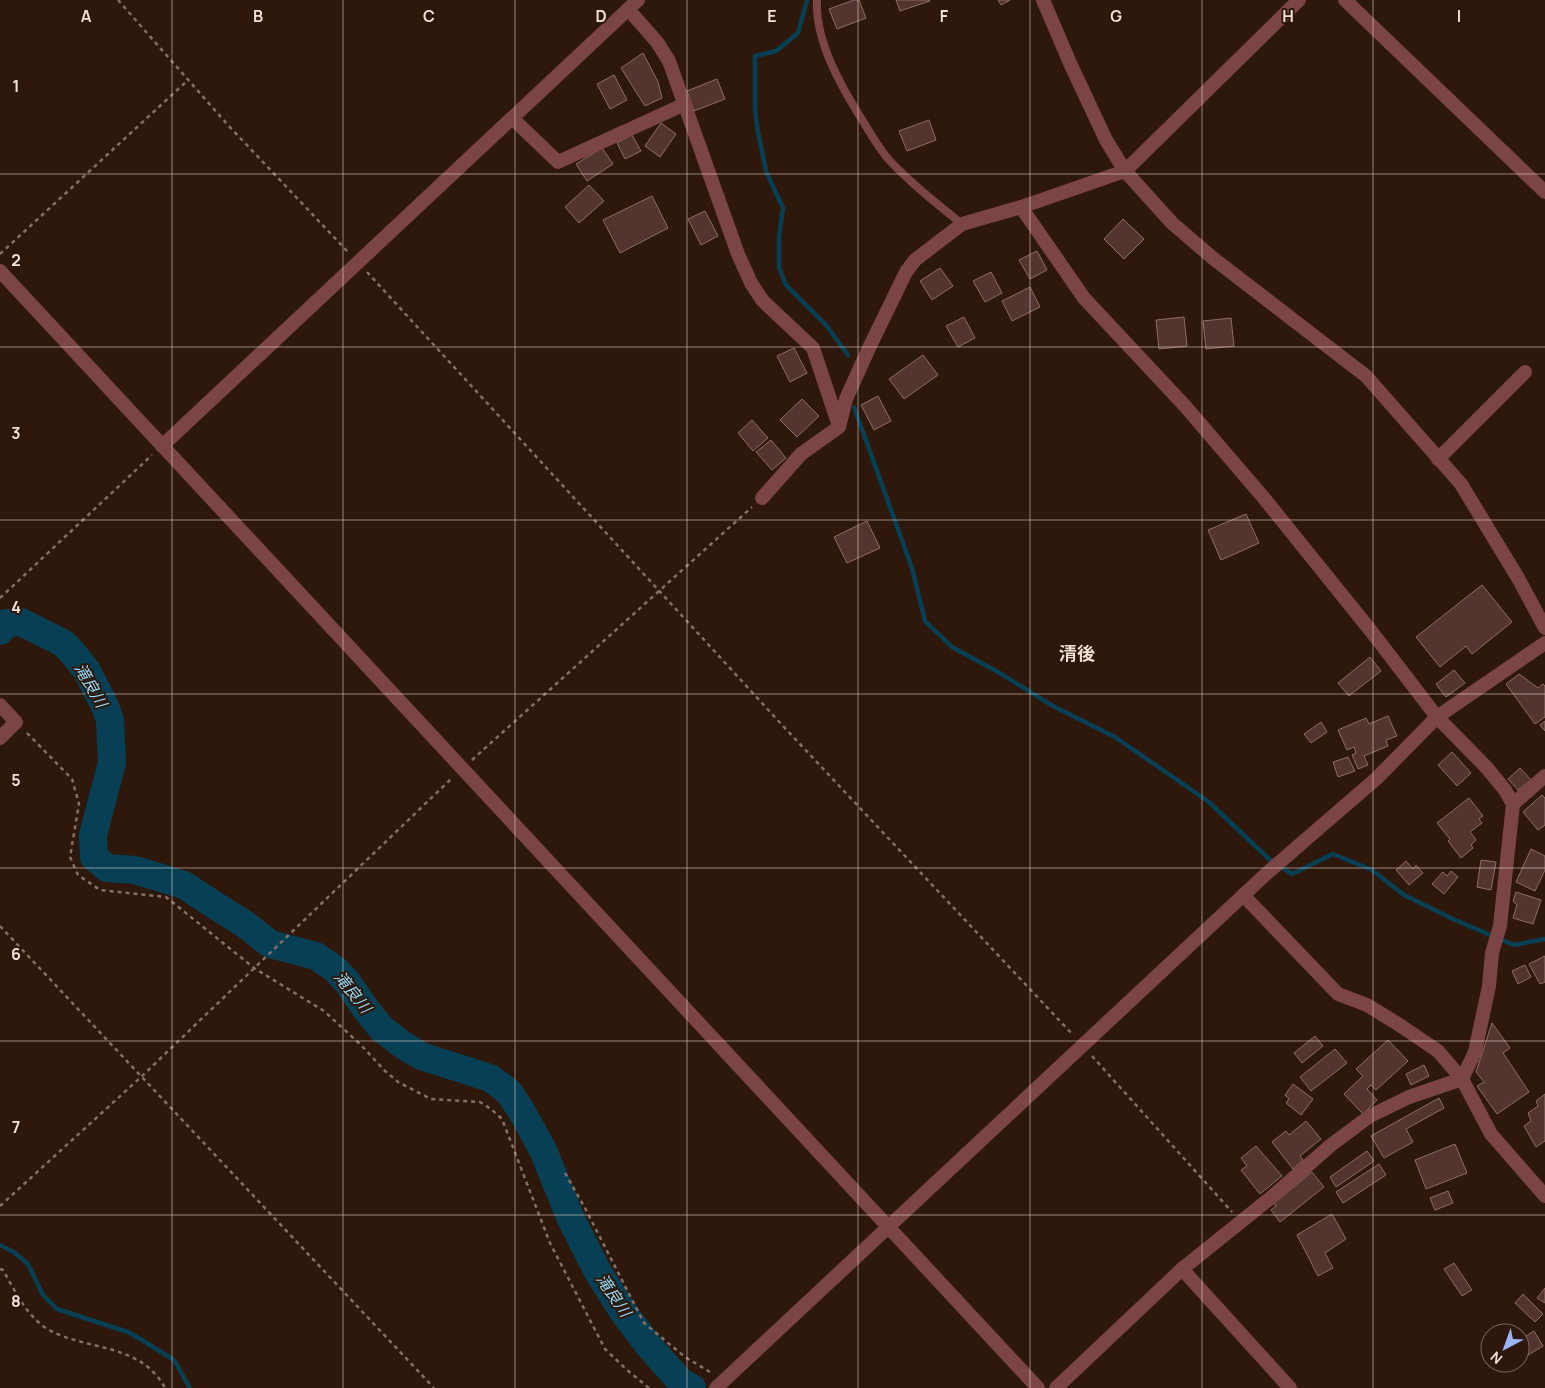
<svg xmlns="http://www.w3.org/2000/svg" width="1545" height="1388" viewBox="0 0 1545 1388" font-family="Manrope,'Noto Sans JP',sans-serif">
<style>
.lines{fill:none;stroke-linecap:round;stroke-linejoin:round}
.stream{stroke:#074054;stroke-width:4.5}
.river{stroke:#074054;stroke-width:28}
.building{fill:#52352f;stroke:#8e6e66}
.path{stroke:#857167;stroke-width:2.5;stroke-dasharray:4 4;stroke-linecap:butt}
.service{stroke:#7b4545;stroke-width:8}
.minor{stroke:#7b4545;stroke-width:14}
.tertiary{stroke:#7b4545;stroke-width:14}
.grid{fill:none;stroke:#f1e0d8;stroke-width:1;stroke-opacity:0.55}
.labels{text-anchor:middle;stroke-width:4;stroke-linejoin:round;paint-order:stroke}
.water-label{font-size:16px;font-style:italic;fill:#94d9f9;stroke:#2e170b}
.quarter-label{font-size:18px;font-weight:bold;fill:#f1e0d8;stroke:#2e170b}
.grid-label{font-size:16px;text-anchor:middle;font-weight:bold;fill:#f1e0d8;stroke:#2e170b;stroke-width:4;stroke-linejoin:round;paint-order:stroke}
</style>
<rect width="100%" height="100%" fill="#2e170b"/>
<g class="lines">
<!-- stream -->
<g class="stream">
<path d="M807,0L798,33L776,51L755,56V110L758,132L766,171L783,208L779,237V267L786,285L826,325L848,355"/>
<path d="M854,407L912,568L925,621L952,647L998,672L1053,706L1115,737L1209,802L1269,859L1292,874L1333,854L1372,870L1404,895L1455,920L1514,945L1545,939"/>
<path d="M0,1245L15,1253L28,1264L43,1295L57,1309L128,1332L142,1340L174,1360L190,1388"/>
</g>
<!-- river -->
<path class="river" d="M0,631L6,623L21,622L63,643L72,652L87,671L105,706L110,720L112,763L93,835L94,857L107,868L135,870L184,885L219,908L245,924L270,944L316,956L335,969L348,983L365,1008L382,1029L403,1045L421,1056L490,1078L509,1092L522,1112L543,1150L571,1219L598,1272L624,1313L649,1346L681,1382L692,1388"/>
</g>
<!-- building -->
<g class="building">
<path d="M854,0H859L866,18L837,29L829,9Z"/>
<path d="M896,0H929L930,1L900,11Z"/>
<path d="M998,0H1010L1001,5Z"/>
<path d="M643,53L658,82L662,98L645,106L621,68Z"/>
<path d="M614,75L627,100L610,109L597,84Z"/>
<path d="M717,79L725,99L694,111L687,91Z"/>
<path d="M929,120L936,140L907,151L899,131Z"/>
<path d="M661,123L676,134L660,157L645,146Z"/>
<path d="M632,135L641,151L625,159L617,143Z"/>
<path d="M602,148L613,164L587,181L576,164Z"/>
<path d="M589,185L604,201L579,223L565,207Z"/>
<path d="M652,196L668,228L620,253L603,220Z"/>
<path d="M705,211L718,236L701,245L688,219Z"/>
<path d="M1123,219L1144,239L1124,259L1104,239Z"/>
<path d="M1037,251L1047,270L1030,279L1019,260Z"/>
<path d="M940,268L953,286L932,300L920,281Z"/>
<path d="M991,272L1002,293L985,302L973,281Z"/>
<path d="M1030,287L1040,307L1012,321L1002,301Z"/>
<path d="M964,317L975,338L958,347L946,326Z"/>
<path d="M1184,317L1187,346L1159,349L1156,320Z"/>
<path d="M1231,318L1234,346L1206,349L1203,321Z"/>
<path d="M794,348L807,373L790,382L777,356Z"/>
<path d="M923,355L938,375L904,399L889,379Z"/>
<path d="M878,396L891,421L874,430L861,405Z"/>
<path d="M802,399L819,416L797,437L780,420Z"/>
<path d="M752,420L768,438L753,451L738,433Z"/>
<path d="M771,440L786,458L772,470L756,452Z"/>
<path d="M1246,514L1259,543L1221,560L1208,530Z"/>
<path d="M867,521L880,548L847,563L834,537Z"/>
<path d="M1482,585L1512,622L1472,654L1466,646L1440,667L1416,637Z"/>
<path d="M1370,657L1381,671L1349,696L1338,683Z"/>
<path d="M1454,670L1465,683L1446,697L1436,684Z"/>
<path d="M1519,674L1538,688L1543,684L1545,686V717L1535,724L1506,684Z"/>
<path d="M1388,716L1397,736L1386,740L1388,746L1364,756L1368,765L1358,769L1352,755L1356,753L1354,747L1347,750L1338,730L1366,718L1369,724Z"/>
<path d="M1545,721V731L1540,725Z"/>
<path d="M1321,722L1327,732L1311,743L1304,734Z"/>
<path d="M1452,752L1471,773L1457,786L1438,765Z"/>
<path d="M1348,757L1355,771L1338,777L1333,762Z"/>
<path d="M1520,768L1531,780L1518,790L1508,779Z"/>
<path d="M1542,795L1545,798V825L1538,830L1523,812Z"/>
<path d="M1469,798L1483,816L1479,819L1482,823L1470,832L1476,840L1471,845L1473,848L1461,858L1448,841L1450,839L1437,823Z"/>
<path d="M1531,849L1545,856V870L1535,891L1516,882Z"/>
<path d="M1481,860L1496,862L1491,890L1477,887Z"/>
<path d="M1406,861L1413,869L1416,865L1423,873L1409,885L1396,870Z"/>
<path d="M1451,871L1458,877L1444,894L1432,884L1443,872L1447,876Z"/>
<path d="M1516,892L1541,900L1533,924L1513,918L1517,905L1513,901Z"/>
<path d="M1545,956V982L1540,984L1529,964Z"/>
<path d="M1525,965L1531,977L1518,984L1512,971Z"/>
<path d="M1492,1023L1510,1048L1503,1053L1529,1092L1497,1114L1477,1086L1484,1082L1476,1072Z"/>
<path d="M1315,1036L1323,1046L1302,1063L1294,1053Z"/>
<path d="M1388,1040L1408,1061L1376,1090L1371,1085L1367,1089L1377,1100L1363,1114L1344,1094L1363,1076L1356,1069Z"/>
<path d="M1335,1049L1347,1063L1311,1091L1300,1077Z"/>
<path d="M1424,1065L1429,1076L1411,1085L1406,1074Z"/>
<path d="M1293,1084L1313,1099L1301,1115L1286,1103L1289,1099L1285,1095Z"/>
<path d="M1545,1094V1141L1536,1147L1524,1126L1531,1121L1528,1113L1538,1106L1536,1101Z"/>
<path d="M1439,1098L1444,1108L1406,1129L1413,1142L1384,1158L1371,1136Z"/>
<path d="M1306,1121L1321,1139L1300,1156L1303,1160L1293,1169L1272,1142L1286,1131L1289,1135Z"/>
<path d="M1455,1144L1467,1173L1426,1189L1415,1160Z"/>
<path d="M1256,1146L1282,1176L1260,1194L1241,1170L1247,1166L1241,1158Z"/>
<path d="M1367,1151L1374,1161L1336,1187L1330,1177Z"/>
<path d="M1379,1164L1386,1175L1343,1203L1336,1192Z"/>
<path d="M1312,1172L1324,1187L1280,1222L1271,1210L1276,1206L1274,1203Z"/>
<path d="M1448,1191L1453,1203L1435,1210L1430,1198Z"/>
<path d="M1332,1214L1346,1239L1325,1253L1333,1268L1318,1276L1297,1235Z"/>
<path d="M1454,1263L1472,1290L1462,1296L1444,1269Z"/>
<path d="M1545,1288V1303L1537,1298Z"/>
<path d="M1523,1294L1543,1314L1535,1322L1515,1303Z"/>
<path d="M1534,1331L1543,1346L1520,1360V1340Z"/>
</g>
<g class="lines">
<!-- path -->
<g class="path">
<path d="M118,0L227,124L348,252"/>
<path d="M0,254L188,80"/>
<path d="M367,272L783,726L1073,1035"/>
<path d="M0,598L152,455"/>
<path d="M27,733L72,779L79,804L70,857L78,875L100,890L166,897L254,968L324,1011L361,1045L384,1070L398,1082L431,1099L480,1102L491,1109L502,1119L550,1243L605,1349L627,1370L649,1388"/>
<path d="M472,760L752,507"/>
<path d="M0,926L434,1388"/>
<path d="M1092,1056L1232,1212"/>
<path d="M565,1173L585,1208L644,1323L685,1357L710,1372"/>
<path d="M0,1206L141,1077L451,779"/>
<path d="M0,1269L3,1270C15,1291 27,1317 49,1330C88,1351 141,1343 165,1388"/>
</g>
<!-- service -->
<path class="service" d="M817,0C815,42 842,88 864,123C872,136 880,150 890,161C912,184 937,204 962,224"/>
<!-- minor -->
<g class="minor">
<path d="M1345,0L1545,192"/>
<path d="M628,9L657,42L669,61L738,254L751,283L763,301L813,348L839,426"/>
<path d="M512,118L558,162L685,104"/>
<path d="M1021,207L1084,298L1185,406L1263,497L1371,631L1437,717L1487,768L1505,790L1513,804L1500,926L1492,953L1489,986L1475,1052L1462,1079L1491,1134L1545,1196"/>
<path d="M0,271L1038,1388"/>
<path d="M162,446L638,0"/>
<path d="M1438,459L1525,372"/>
<path d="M762,498L801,454L839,427L846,399L869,348L906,272L915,260L962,224L1021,207L1125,171L1299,0"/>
<path d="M0,705L16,722L0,738"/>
<path d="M1513,804L1545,776"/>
<path d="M1182,1269L1290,1388"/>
<path d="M716,1388L1266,874L1377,778L1437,717L1545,643"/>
<path d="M1056,1388L1182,1269L1273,1196L1331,1145L1370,1116L1409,1097L1462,1079L1438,1051L1398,1024L1367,1005L1338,994L1243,895"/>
</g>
<!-- tertiary -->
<path class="tertiary" d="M1043,0L1070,63L1106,140L1125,171L1172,223L1214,259L1366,376L1461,484L1518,578L1545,628"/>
</g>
<!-- grid -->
<path class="grid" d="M172,0V1388M343,0V1388M515,0V1388M687,0V1388M858,0V1388M1030,0V1388M1202,0V1388M1373,0V1388M0,174H1545M0,347H1545M0,520H1545M0,694H1545M0,868H1545M0,1041H1545M0,1215H1545"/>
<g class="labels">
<!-- water labels -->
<g class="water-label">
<text transform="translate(91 685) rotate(60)" y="6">滝良川</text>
<text transform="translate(353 992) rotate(51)" y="6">滝良川</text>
<text transform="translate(614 1295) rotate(56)" y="6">滝良川</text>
</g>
<!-- quarter labels -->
<g class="quarter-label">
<text x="1077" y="660">清後</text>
</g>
</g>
<g class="grid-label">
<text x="86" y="22">A</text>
<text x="258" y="22">B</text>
<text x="429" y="22">C</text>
<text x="601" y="22">D</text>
<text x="772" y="22">E</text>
<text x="944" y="22">F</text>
<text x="1116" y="22">G</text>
<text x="1288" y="22">H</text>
<text x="1459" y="22">I</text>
<text x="16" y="92">1</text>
<text x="16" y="266">2</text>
<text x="16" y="439">3</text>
<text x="16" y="613">4</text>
<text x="16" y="786">5</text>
<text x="16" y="960">6</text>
<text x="16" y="1133">7</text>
<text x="16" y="1307">8</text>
</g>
<!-- north arrow -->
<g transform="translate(1505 1348) rotate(221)"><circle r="24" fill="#2e170b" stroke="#7c675d"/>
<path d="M0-4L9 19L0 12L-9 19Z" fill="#9bb5fd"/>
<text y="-8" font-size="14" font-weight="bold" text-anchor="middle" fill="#f1e0d8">N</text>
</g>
</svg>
